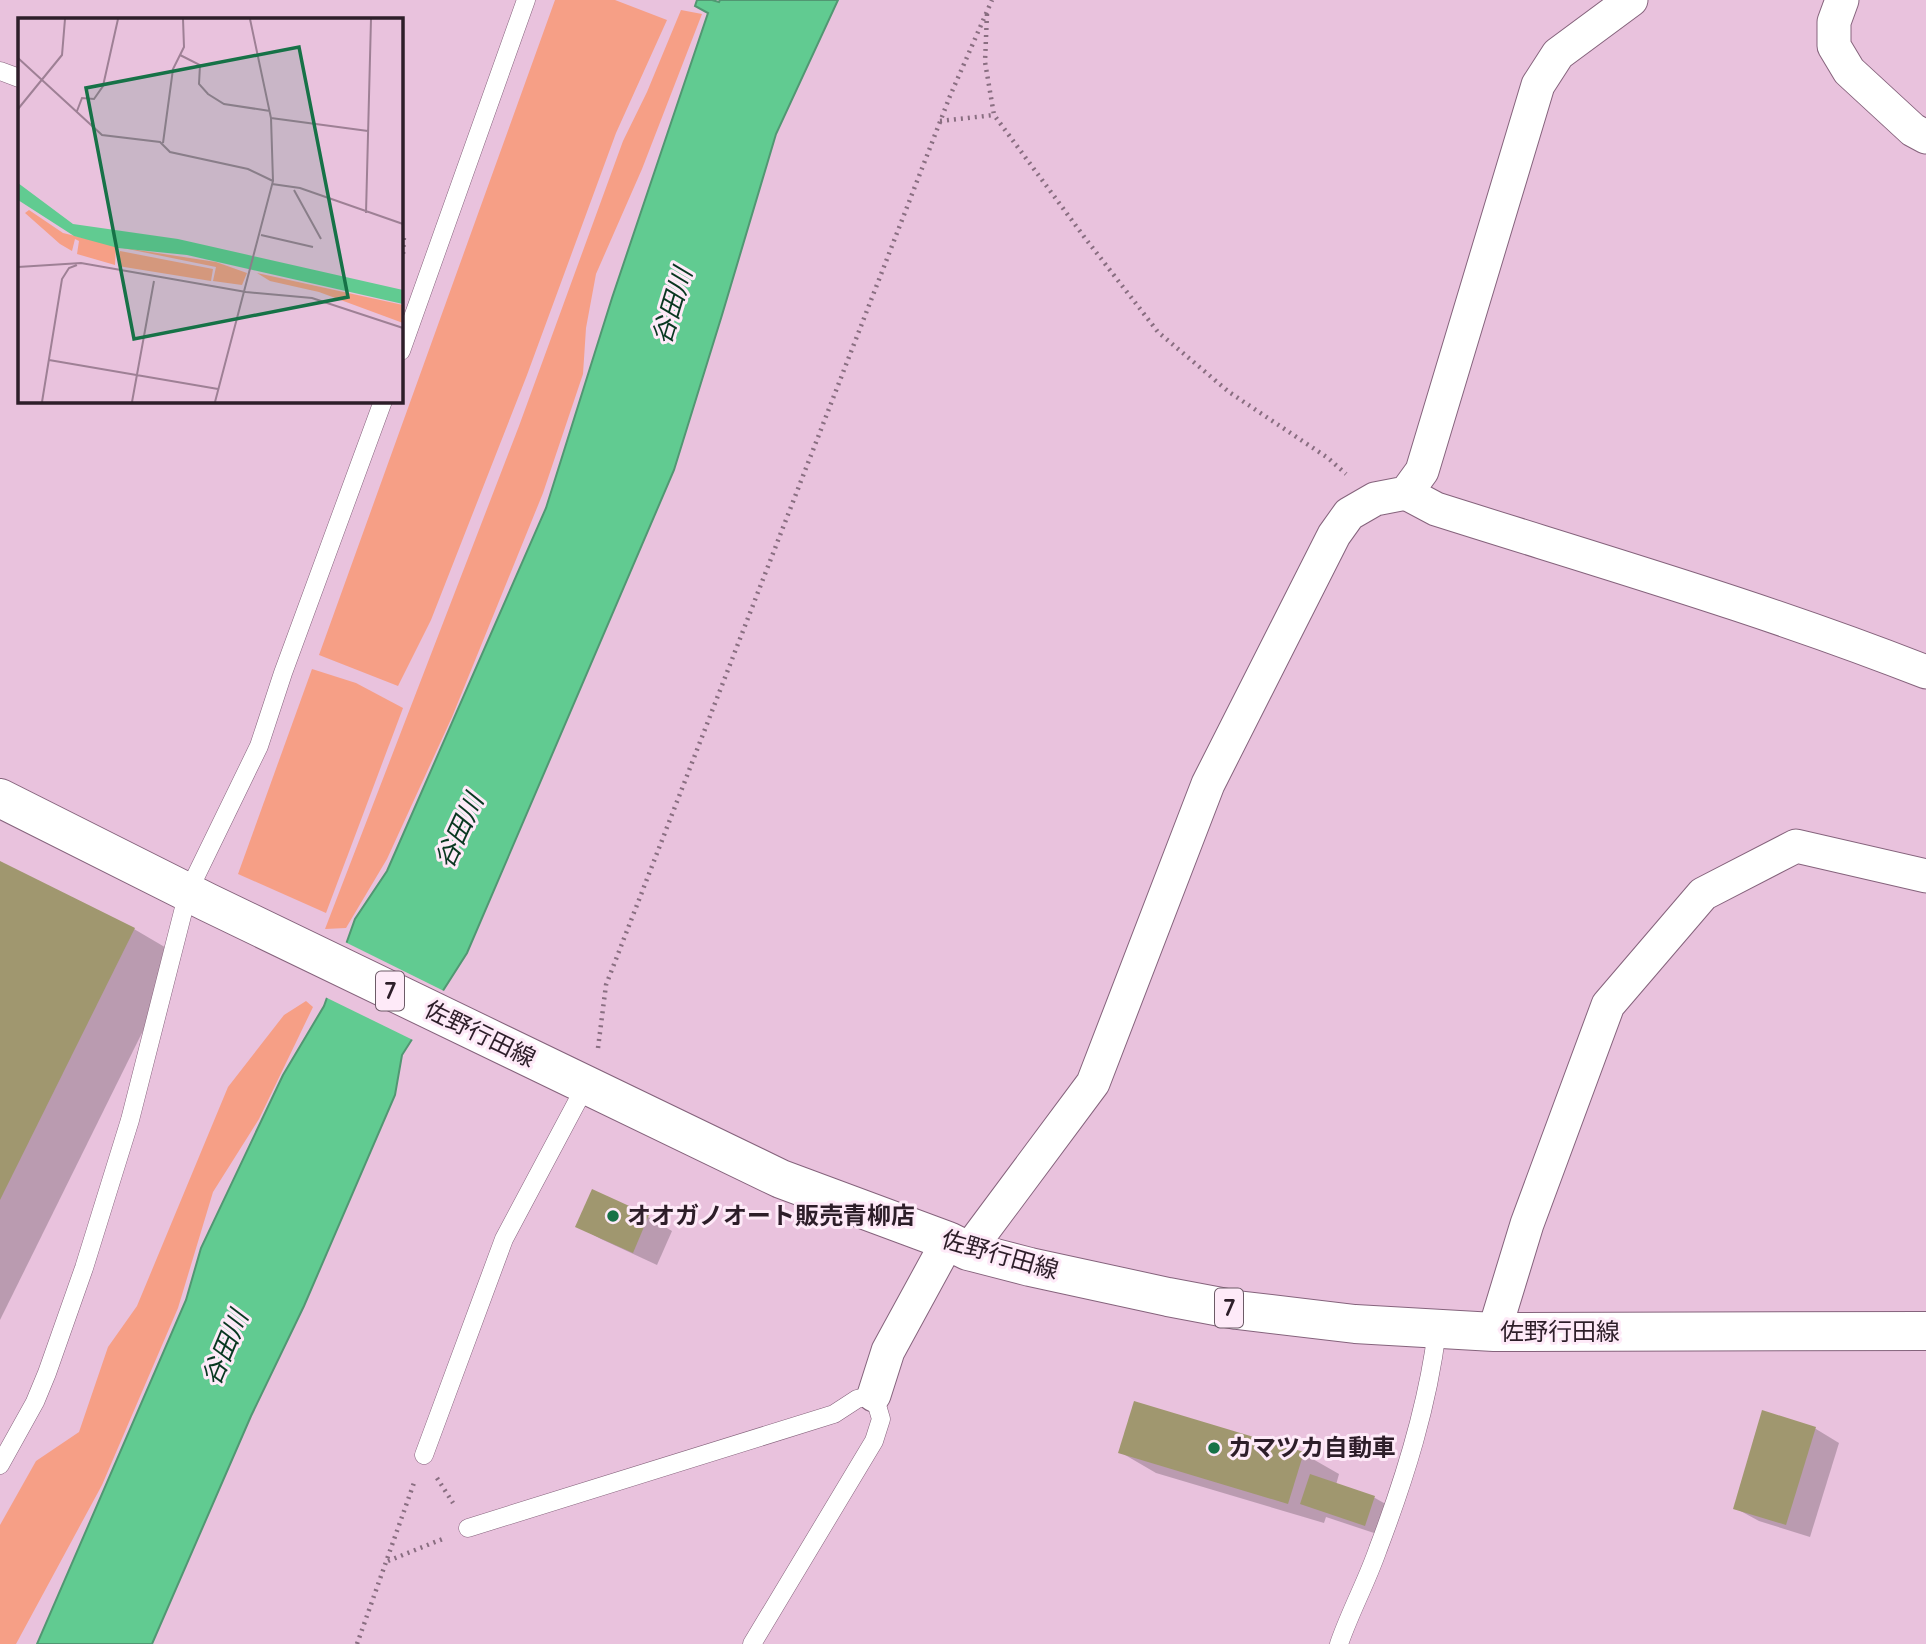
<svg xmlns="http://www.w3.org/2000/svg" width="1926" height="1644" viewBox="0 0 1926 1644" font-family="Quicksand,'Noto Sans JP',sans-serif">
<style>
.green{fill:#f69f86}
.water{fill:#61cb91;stroke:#519772;stroke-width:2}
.pier{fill:#e9c2dd}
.shadow{fill:#0003}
.building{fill:#a0976f}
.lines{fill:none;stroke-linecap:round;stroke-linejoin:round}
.lane-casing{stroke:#85637c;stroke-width:19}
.street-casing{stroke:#85637c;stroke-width:35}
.primary-casing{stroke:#85637c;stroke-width:40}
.path{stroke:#896e81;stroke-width:4.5;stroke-dasharray:2 5;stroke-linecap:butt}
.lane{stroke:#fff;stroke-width:18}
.street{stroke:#fff;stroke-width:33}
.primary{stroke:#fff;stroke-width:38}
.poi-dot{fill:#167247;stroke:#feeaf8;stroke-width:2.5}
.labels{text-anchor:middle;stroke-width:6;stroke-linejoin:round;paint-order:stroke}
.shield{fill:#feeaf8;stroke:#6c5b67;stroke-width:2}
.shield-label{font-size:23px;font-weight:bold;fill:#2d1e29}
.street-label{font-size:24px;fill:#2d1e29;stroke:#feeaf8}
.poi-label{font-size:24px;font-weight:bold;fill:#2d1e29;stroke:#feeaf8;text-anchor:start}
.water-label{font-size:26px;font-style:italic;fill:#083720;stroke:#feeaf8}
.inset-road{fill:none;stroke:#9e8095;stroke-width:2}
.view{fill:#167247;fill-opacity:0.15;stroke:#167247;stroke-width:3.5}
.inset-edge{fill:none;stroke:#2d1e29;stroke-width:3.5}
</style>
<rect width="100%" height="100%" fill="#e9c2dd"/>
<!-- green -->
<g class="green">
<path d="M555,0H615L667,20L616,133L527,375L431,620L398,686L319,655Z"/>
<path d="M681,10L702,14L642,169L596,274L586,328L583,374L543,493L452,717L387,859L346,928L325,929L519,426L623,141L647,92Z"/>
<path d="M312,669L356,683L403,708L326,913L238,874Z"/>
<path d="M306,1001L313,1007L259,1119L213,1192L178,1308L102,1485L16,1644H0V1525L36,1461L79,1432L108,1347L137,1306L228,1087L284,1015Z"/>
</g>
<!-- water -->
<path class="water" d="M697,0H712L719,2L720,0H838L776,134L722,315L674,470L467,953L402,1055L395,1095L304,1306L251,1416L152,1644H37L186,1300L201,1248L283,1075L324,1006L355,919L387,871L546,508L612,298L708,13L695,6Z"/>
<!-- pier -->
<path class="pier" d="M343,941L446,992L415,1041L323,996Z"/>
<!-- shadow -->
<g class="shadow">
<path d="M0,863L134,929L180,956L0,1320Z"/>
<path d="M648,1217L672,1231L657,1265L601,1239L577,1226Z"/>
<path d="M1135,1403L1304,1454L1339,1474L1336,1485L1375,1498L1398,1511L1389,1538L1326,1517L1324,1523L1156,1473L1120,1452Z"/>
<path d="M1764,1413L1816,1429L1839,1443L1810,1537L1759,1521L1735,1508Z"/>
</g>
<!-- building -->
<g class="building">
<path d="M0,861L135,928L0,1200Z"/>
<path d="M592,1189L649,1215L633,1253L575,1227Z"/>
<path d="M1134,1401L1304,1452L1288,1504L1118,1453Z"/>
<path d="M1762,1410L1816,1427L1786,1525L1733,1509Z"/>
<path d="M1310,1474L1375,1496L1365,1526L1300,1504Z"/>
</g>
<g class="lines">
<!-- lane casing -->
<g class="lane-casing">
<g id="lane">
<path d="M0,71L19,78"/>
<path d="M401,351L526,0"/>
<path d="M424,1455L504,1239L586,1085"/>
<path d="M0,1465L35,1402L47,1373L84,1268L130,1120L188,892L259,746L283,673L383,401"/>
<path d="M468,1528L834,1414L857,1399L874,1395L881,1419L874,1441L752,1644"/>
<path d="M1339,1644C1350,1612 1367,1581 1378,1549C1405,1478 1428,1405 1437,1330"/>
</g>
</g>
<!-- street casing -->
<g class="street-casing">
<g id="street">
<path d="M1842,0L1834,22V46L1849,71L1913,130L1926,137"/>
<path d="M1406,493L1436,509C1600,561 1766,609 1926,672"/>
<path d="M968,1251L1093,1083L1208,784L1334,535L1349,514L1375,499L1406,493L1422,471L1538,85L1558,54L1631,0"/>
<path d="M1494,1332L1527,1224L1608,1005L1703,894L1796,846L1926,876"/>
<path d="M874,1395L888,1351L948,1241"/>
</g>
</g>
<!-- primary casing -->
<g class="primary-casing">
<path id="primary" d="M0,798L207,902L781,1179L948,1241L968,1251L1030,1267L1168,1297L1237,1310L1355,1324L1494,1332L1926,1331"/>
</g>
<!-- path -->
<g class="path">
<path d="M987,14L985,62L994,115L1085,238L1158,332L1229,392L1328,458L1346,474"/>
<path d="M940,121L994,115"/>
<path d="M401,232L404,236L403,255"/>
<path d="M598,1048L606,985L950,96L992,0"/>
<path d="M437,1478L453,1503"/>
<path d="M388,1561L445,1538"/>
<path d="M357,1644L415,1480"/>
</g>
<!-- lane -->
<use href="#lane" class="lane"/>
<!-- street -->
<use href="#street" class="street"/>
<!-- primary -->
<use href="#primary" class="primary"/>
</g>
<!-- markers -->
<g class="poi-dot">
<circle cx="613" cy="1216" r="7"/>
<circle cx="1214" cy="1448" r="7"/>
</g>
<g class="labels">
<!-- shield labels -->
<g class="shield">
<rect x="376" y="971.5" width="28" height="39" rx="5"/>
<rect x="1215" y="1288.5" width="28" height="39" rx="5"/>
</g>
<g class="shield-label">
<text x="390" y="999">7</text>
<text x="1229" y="1316">7</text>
</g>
<!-- street labels -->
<g class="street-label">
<text transform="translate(480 1034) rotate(26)" y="8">佐野行田線</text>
<text transform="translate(1000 1255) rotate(16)" y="8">佐野行田線</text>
<text x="1560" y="1340">佐野行田線</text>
</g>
<!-- poi labels -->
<g class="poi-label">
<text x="627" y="1224">オオガノオート販売青柳店</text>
<text x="1228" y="1456">カマツカ自動車</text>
</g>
<!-- water labels -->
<g class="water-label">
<text transform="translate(672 306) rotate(-73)" y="9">谷田川</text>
<text transform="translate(459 831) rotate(-65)" y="9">谷田川</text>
<text transform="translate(225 1348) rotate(-67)" y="9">谷田川</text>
</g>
</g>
<!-- overview -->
<g transform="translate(18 18)">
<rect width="385" height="385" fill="#e9c2dd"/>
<path d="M11,192L45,215L98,228L97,247L59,236L61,223L57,221L54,233L42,226L7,195ZM100,229L198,244L229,255L224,267L195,263L198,249ZM102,233L195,251L193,263L100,248ZM239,255L385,287V305L301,274L252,263Z" fill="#f69f86"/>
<path d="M0,165L55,206L160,221L385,272V286L169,237L100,230L56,218L0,182Z" fill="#61cb91"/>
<path class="inset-road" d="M162,37L182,47L181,66L190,76L206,86L252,93M0,40L84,117L142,124L152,134L230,151L255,163M0,91L44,37L47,1M59,93L64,80L76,81L85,68L100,1M253,100L350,113M145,125L155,51L166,29L165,1M254,166L282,170L385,206M276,172L303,221M348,195L353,1M243,217L295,229M0,249L63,245L228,274L294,280L385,310M31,342L200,371M24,384L44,261L51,250L59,247M114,384L136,263M197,384L255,163L253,100L232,1"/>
<path class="view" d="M281,29L330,279L116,321L68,70Z"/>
<rect width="385" height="385" class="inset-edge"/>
</g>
</svg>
